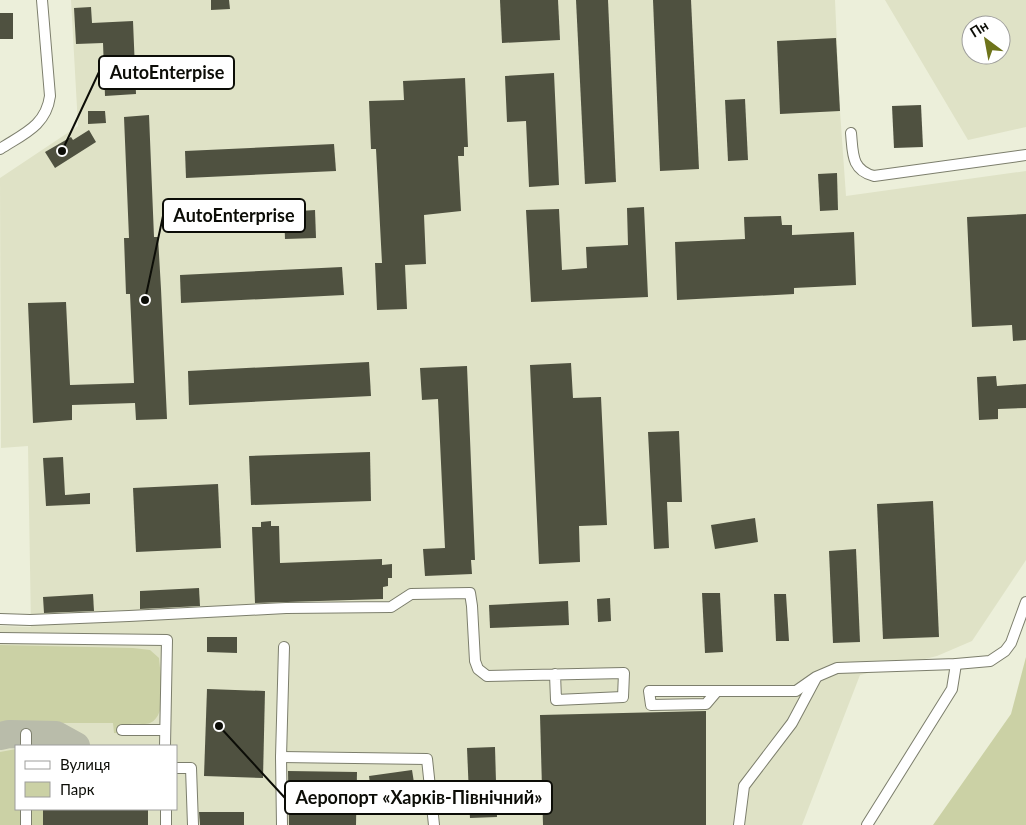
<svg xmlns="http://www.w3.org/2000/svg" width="1026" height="825" viewBox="0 0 1026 825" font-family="Lato,sans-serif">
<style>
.built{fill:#dfe2c6;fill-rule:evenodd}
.green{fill:#cbd1a5}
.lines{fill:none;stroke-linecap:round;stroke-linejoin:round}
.taxiway{stroke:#b9bcaa;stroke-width:28}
.building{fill:#4f5140}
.minor-casing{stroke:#7c7e6c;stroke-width:12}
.minor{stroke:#fff;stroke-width:10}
.leader{fill:none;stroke:#0c0d07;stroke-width:2}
.callout-dot{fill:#0c0d07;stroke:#fff;stroke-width:2}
.callout{fill:#fff;stroke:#0c0d07;stroke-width:2}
.callout-label{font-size:18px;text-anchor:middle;font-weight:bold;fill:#0c0d07}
</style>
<rect width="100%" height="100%" fill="#ecefda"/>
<!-- built -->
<g class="built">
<path d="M71,0H835L840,111L846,196L1026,171V560L972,641L937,656L860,675L802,825H0V626L31,627L28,446L1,448L0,178L78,126ZM16,746H176V809H16Z"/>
<path d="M885,0H1026V127L968,140ZM971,25H1001V55H971Z"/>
</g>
<!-- green -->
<g class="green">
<path d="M0,645L133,648L150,650L159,658C160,674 169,715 150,723C145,725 135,723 130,724L126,734L114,733L113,723H0Z"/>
<path d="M1026,657V825H933L1011,714Z"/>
<path d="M16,749V809H43V825H0V752Z"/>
</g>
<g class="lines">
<!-- taxiway -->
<path class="taxiway" d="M0,736L9,734L56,735L76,746"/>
</g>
<!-- building -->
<g class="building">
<path d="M211,0H229L230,9L211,10Z"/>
<path d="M500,0H558L560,40L502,43Z"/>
<path d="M576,0H608L616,182L585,184Z"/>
<path d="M653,0H691L699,169L660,171Z"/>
<path d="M91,7L92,23L133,21L136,94L105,96L103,43L76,44L74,8Z"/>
<rect x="0" y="13" width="13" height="26"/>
<path d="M836,38L840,111L780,114L777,41Z"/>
<path d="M554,73L559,185L529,187L526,121L507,122L505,76Z"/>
<path d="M465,78L468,147H464V156H458L461,211L424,215L426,264L405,265L407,309L377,310L375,263H382L376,149H371L369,101L404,100L403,81Z"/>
<path d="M745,99L748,160L728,161L725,100Z"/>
<path d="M921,105L923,147L894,148L892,106Z"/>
<path d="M88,111H105L106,123L88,124Z"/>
<path d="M149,115L154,237H158L161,289L167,419L136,420L135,403L72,405V420L33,423L28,303L66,302L70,385L134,383L130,294H126L124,238H129L124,117Z"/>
<path d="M89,130L96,142L55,168L45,152L71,137L73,140Z"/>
<path d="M334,144L336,171L186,178L185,151Z"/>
<path d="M837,173L838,210L820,211L818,174Z"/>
<path d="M644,207L648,297L531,302L526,210L559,209L562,270L587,268L586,247L628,245L627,208Z"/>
<path d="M315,210L316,238L285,239L284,212Z"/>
<path d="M1026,214V340L1013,341L1012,325L972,327L967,217Z"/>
<path d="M781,216L782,225H792V235L854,232L856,285L794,288V294L677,300L675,242L745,239L744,217Z"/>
<path d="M342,267L344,295L181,303L180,275Z"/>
<path d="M369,362L371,396L189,405L188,371Z"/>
<path d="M571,363L573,398L601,397L607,525L579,526L580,562L539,564L530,365Z"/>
<path d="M467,366L475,560H471L472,574L425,576L423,549L445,548L438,399L422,400L420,368Z"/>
<path d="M996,376L997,386L1026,384V408L998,409V419L979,420L977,377Z"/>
<path d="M679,431L682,502H667L669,548L654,549L648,432Z"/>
<path d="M370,452L371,501L251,505L249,456Z"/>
<path d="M63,457L65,495L90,493V504L46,506L43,458Z"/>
<path d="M218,484L221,548L136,552L133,488Z"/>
<path d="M933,501L939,637L883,639L877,504Z"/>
<path d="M755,518L758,542L715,549L711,525Z"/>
<path d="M271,521V526H279L280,563L382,559V565L392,564V578H388V586L383,587V599L255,603L252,527H261V522Z"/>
<path d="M856,549L860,642L833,643L829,551Z"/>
<path d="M199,588L200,606L140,609V591Z"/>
<path d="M702,593H720L723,652L705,653Z"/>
<path d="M93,594L94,611L44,613L43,597Z"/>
<path d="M774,594H786L789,641H776Z"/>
<path d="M610,598L611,621L598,622L597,599Z"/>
<path d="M568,601L569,625L490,628L489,605Z"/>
<path d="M207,637H237V653L207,652Z"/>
<path d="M207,689L265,691L263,778L204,776Z"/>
<path d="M706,711V825H543L540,715Z"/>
<path d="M495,747L497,817L470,818L467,748Z"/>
<path d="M412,770L417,802L373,808L369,776Z"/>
<path d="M288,771L357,772L356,825H289Z"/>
<rect x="43" y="809" width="105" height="16"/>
<path d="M199,812H244V825H200Z"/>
</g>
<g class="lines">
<!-- minor casing -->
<g class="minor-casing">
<g id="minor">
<path d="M851,133C853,153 851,170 874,176L1026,155"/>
<path d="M0,149C23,134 46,126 50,96L42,0"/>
<path d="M0,619L30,620L129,616L286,608L391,607L411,594L470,593L472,606L475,661L478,669L487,676L624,673L623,697L556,700L555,674"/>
<path d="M0,638L167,640L165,746"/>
<path d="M717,691L706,704L651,705L649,691H796L816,677L837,668L956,664L990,661L1005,651L1011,643L1026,602"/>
<path d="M122,730H165"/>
<path d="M26,746V734"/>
<path d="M281,757L427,759L434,825"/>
<path d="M176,768H191L193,825"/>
<path d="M166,809V825"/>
<path d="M26,825V809"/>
<path d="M282,825L281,757L284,647"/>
<path d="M739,825L744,786L792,723L816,678"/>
<path d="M867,825L952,689L956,664"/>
</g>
</g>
<!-- minor -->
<use href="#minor" class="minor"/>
</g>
<!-- callouts -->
<path class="leader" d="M62 151L99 72M145 300L163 216M219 726L285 798"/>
<g class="callout-dot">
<circle cx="62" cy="151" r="5"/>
<circle cx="145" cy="300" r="5"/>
<circle cx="219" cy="726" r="5"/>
</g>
<g class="callout">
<rect x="99" y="56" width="135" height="33" rx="5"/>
<rect x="163" y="199" width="142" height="33" rx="5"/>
<rect x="285" y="781" width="267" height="33" rx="5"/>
</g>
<g class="callout-label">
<text x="167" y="79">AutoEnterpise</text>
<text x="234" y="222">AutoEnterprise</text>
<text x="419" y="804">Аеропорт «Харків-Північний»</text>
</g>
<!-- legend -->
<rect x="15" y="745" width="162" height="65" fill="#ffffff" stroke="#9e9e9c"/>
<rect x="25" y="761" width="25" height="8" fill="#ffffff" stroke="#9e9e9c"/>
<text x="60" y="770" font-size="15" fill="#0c0d07">Вулиця</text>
<rect x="25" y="782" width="25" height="15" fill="#cbd1a5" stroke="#9e9e9c"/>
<text x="60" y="795" font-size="15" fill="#0c0d07">Парк</text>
<!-- north arrow -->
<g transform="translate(986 40) rotate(328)"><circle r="24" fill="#ffffff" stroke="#9e9e9c"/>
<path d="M0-4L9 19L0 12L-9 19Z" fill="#6e741b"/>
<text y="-8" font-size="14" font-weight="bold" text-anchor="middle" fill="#0c0d07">Пн</text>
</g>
</svg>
